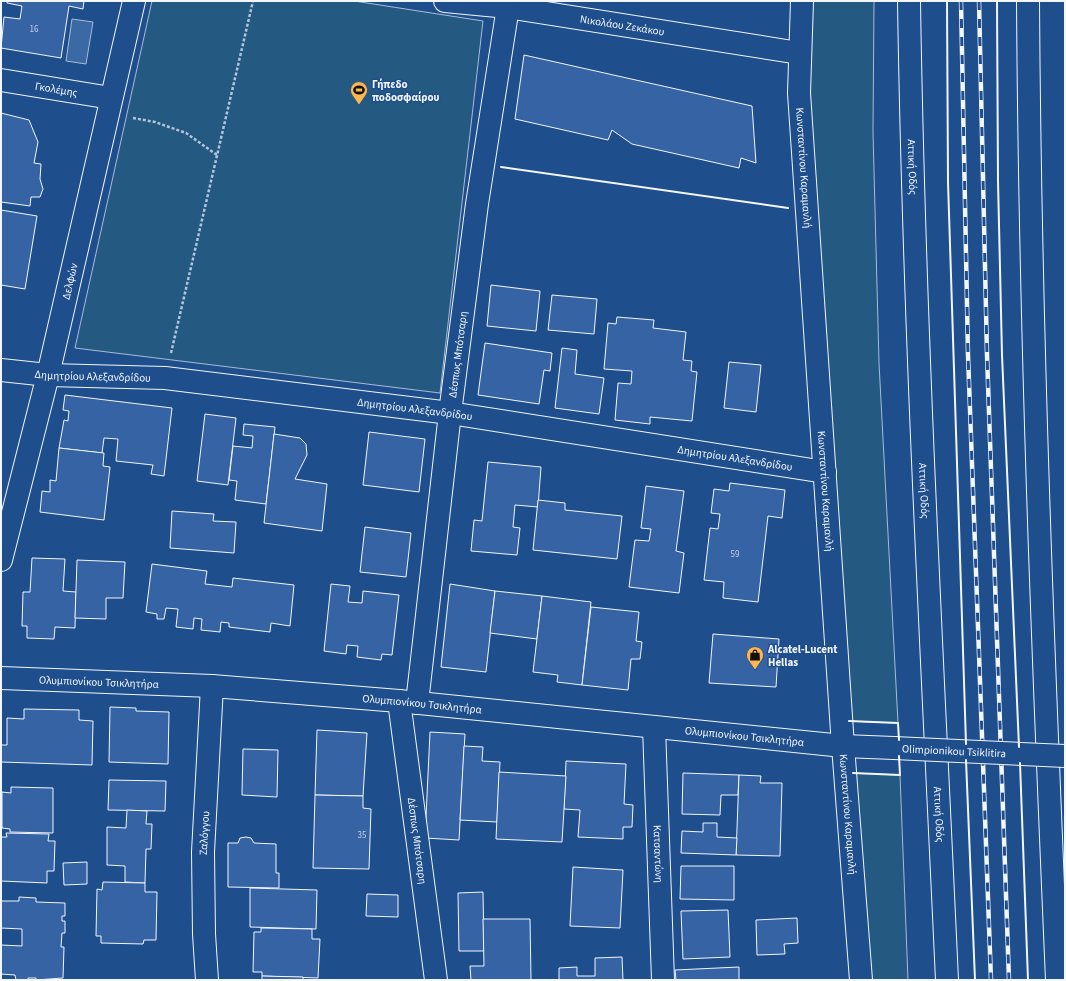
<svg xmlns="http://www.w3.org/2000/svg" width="1066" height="981" viewBox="0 0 1066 981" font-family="'Source Sans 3',sans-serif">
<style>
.green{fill:#245a82;stroke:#a8bbd7}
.water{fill:#3b69a3;stroke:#a8bbd7}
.building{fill:#3563a3;stroke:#f2f6ff}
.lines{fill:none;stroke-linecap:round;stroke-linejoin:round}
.minor-casing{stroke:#f2f6ff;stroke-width:24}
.tertiary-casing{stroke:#f2f6ff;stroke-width:24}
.motorway-casing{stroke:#f2f6ff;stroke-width:24}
.path{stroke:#b3c4dc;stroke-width:2.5;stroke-dasharray:3 2;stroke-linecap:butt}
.minor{stroke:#1f4e8c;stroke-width:22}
.tertiary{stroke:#1f4e8c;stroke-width:22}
.motorway{stroke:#1f4e8c;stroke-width:22}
.rail-casing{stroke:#f2f6ff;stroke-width:4.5}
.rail{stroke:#1f4e8c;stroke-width:3;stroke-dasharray:9;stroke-linecap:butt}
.minor-bridge-casing{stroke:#f2f6ff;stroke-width:24;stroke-linecap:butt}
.minor-bridge{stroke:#1f4e8c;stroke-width:22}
.wall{stroke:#f2f6ff;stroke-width:2}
.labels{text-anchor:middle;stroke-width:3;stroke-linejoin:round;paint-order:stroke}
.number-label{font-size:9px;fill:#c3d1e8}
.street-label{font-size:11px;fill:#f2f6ff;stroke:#1f4e8c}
.poi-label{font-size:11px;font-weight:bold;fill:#f2f6ff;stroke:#1f4e8c;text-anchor:start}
</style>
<rect width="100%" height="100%" fill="#1f4e8c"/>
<!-- green -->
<g class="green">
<path d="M152,1H354L483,21L440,393L75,348Z"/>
<path d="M805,1H874L873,132L879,363L898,723L847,721L804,14Z"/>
<path d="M851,773L900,775L908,980H865Z"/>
</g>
<!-- water -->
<path class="water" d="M72,19L93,22L86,64L66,61Z"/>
<!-- building -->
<g class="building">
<path d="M7,1H84L83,9L69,6L61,58L1,48L4,17L20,19L22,6L7,3Z"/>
<path d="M524,55L752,106L756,163L741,158L739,168L632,144L612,130L608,140L515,119Z"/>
<path d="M1,113L29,120L38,142L34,163L41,164L40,179L43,189L40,197H31L30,206L1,202Z"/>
<path d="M1,210L37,216L25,289L1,285Z"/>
<path d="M491,285L540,291L536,331L487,326Z"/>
<path d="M552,295L597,299L594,334L548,330Z"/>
<path d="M617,317L654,320L653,328L686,332L683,360L692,361L691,371L697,372L692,421L650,417V424L615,420L618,383L631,384L632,371L604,369L608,323L616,324Z"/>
<path d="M485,343L552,353L550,371L544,370L539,404L478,395Z"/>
<path d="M562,348L577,350L575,374L604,378L599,414L555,408Z"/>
<path d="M729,362L761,365L756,412L724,408Z"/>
<path d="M65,395L172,408L164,476L151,474L153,465L116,461L118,439L104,438L102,453L59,448L64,420L68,421L69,411L63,410Z"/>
<path d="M205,414L236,418L228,485L197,481Z"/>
<path d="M244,424L275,427L266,504L235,500L237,481L229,480L233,446L252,448L253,436L243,435Z"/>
<path d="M369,432L425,439L419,492L363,485Z"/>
<path d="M274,434L300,438L306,444L307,455L295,479L327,484L322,531L264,523Z"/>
<path d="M59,448L104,453L103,466L110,467L104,520L40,512L42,491L50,492V480L56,481Z"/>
<path d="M488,462L541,467L538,507L515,505L513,527L520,528L517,555L471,551L474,520L482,521Z"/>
<path d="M730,483L785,490L782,518L768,516L758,602L723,598L724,582L704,580L710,528L718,529L720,514L711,513L714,489L729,491Z"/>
<path d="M646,486L684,491L676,551L684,553L679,593L629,587L635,540L649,541L651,529L641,528Z"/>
<path d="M538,500L565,503V510L622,516L617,559L533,550Z"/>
<path d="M172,511L214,514L213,521L236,522L234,553L170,548Z"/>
<path d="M365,527L411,533L406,577L360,572Z"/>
<path d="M32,558L65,559L63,591L76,592L75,628L55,627L54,639L27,638V626H22L23,592H30Z"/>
<path d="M77,560L125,562L123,598H106V619L75,618Z"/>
<path d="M152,564L207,571L205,584L232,587L233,578L294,585L290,626L271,623L270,632L229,627V623L221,622L220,632L201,630L202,619L194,618L193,629L176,627L178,609L166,608L164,619H157V614L146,612Z"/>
<path d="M331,584L350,586L348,602L362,603L363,591L399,595L392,655L382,654L381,660L357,657L358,646L347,645L346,654L324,651Z"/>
<path d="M450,584L495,591L486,672L441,667Z"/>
<path d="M495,591L542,596L537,639L490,633Z"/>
<path d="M542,596L591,602L582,685L557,682L558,675L533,672Z"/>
<path d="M591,607L639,612L636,641L642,642L640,659H631L628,690L582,685Z"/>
<path d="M713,634L779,639L776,687L709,683Z"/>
<path d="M110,707L136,708V711L169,712L168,764L109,762Z"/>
<path d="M24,709L79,710V720L93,721L92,765L1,762V745H7V718L24,719Z"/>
<path d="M317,730L367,733L363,796L315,795Z"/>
<path d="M430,732L465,734L459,840L425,838Z"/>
<path d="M464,746L483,747L482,761L500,762L497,822L460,820Z"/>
<path d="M243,749L278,750L277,797L242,795Z"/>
<path d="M566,761L626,764L624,804L633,805L632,827H623V839L578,837L580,810L564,809Z"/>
<path d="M499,772L566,776L562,842L496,839Z"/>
<path d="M683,773L739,775L738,795H721L720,815L682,814Z"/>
<path d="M739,775L761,776L760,783H782L780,856L736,855Z"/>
<path d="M109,780L166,781L165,811L108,810Z"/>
<path d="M11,787L53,788V833L10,832V829L2,828V792L11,793Z"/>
<path d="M315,795L363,796V808L371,809L369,869L313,868Z"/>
<path d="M127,810L147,811L146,824H152L151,849H146L145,883L125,882V866L107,865V827L126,828Z"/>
<path d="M703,823H717V837L737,838L736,855L681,853L682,831L703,832Z"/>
<path d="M6,833L49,834L48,841H55L54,871H47V883L1,881V837H7Z"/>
<path d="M246,837L251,838L254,843L276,844V873H279V888L228,887V843H238L240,838Z"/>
<path d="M87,862V884L64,885L63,863Z"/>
<path d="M681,866H734V900L680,899Z"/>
<path d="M573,867L623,870L620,928L570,926Z"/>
<path d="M103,882L145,883V892H157L156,940H144L143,944L101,943V936H96L97,889L102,890Z"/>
<path d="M250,888L317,890L316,929L250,927Z"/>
<path d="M483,892L484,951H459L458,893Z"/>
<path d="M367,894L398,895V917L366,916Z"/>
<path d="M19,897L36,898V902L65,903V916H62V921H65V933H62L61,947H64L63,978L36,980V978H28V980H16L15,975L1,974V945L22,946V929L1,928V901H19Z"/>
<path d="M728,910L730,957L683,959L681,911Z"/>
<path d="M797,918L798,943L784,944L785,954L757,955L756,920Z"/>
<path d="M483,919H530L531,980H471L470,966H484Z"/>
<path d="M261,928L312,929V939H320L318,978L262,976V972H253L254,932H261Z"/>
<path d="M622,957L623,980H559V968L577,967V976H595V958Z"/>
<path d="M739,967V980H676L675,970Z"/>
<path d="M262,976L303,977V980H262Z"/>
</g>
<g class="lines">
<!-- minor casing -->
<g class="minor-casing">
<g id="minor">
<path id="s1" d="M445,1L508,7L799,53"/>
<path id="s2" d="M1,80L111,98"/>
<path id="s3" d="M1,370L48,375L165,378L450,413L825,472"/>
<path id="s4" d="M1,560L48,375L134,1"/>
<path id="s5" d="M1,678L212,686L399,701L843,746L894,748"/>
<path id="s6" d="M399,701L436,980"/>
<path id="s7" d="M417,703L450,413L477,204L508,7"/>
<path id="s8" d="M654,727L663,980"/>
<path id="s9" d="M207,980L204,934L203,852L212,686"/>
</g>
</g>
<!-- tertiary casing -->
<g class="tertiary-casing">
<g id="tertiary">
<path id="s10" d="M802,1L799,93L843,746L861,980"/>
</g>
</g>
<!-- motorway casing -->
<g class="motorway-casing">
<g id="motorway">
<path id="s11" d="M909,1C914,328 932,654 947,980"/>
<path d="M1028,1C1030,328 1043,654 1057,980"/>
</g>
</g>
<!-- path -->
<g class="path">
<path d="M133,118L155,122L186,133L217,155"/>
<path d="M171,353L253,1"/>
</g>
<!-- minor -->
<use href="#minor" class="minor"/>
<!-- tertiary -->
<use href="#tertiary" class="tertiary"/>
<!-- motorway -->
<use href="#motorway" class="motorway"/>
<!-- rail casing -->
<g class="rail-casing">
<g id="rail">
<path d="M961,1L968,355L991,980"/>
<path d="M979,1L987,355L1009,980"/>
</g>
</g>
<!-- rail -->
<use href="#rail" class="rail"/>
<!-- minor-bridge casing -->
<g class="minor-bridge-casing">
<g id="minor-bridge">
<path id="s12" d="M894,748L1065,756"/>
</g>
</g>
<!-- minor-bridge -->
<use href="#minor-bridge" class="minor-bridge"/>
<!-- wall -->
<g class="wall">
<path d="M947,1L948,182L966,744"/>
<path d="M997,1L998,181L1002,355L1019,747"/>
<path d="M501,167L788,208"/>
<path d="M849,721L898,723L899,740"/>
<path d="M966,760L975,980"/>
<path d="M1020,763L1028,980"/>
<path d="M853,773L900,775L899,756"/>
</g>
</g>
<!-- icons -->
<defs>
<g id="stadium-pin" transform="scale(0.9)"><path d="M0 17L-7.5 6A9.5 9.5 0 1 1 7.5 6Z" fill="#ffb74d" stroke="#1f4e8c"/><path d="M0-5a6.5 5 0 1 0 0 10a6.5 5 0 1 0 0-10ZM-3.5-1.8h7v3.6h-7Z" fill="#111"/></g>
<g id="shop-pin" transform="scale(0.9)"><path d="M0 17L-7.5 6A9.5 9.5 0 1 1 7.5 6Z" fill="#ffb74d" stroke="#1f4e8c"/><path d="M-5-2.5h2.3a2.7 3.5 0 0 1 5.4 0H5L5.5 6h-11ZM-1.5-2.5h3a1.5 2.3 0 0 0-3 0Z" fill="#111"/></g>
</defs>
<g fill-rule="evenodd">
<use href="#stadium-pin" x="359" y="90"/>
<use href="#shop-pin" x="755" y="655"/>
</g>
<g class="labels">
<!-- number labels -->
<g class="number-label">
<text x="34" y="32">16</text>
<text x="735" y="557">59</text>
<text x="362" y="838">35</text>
</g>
<!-- street labels -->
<g class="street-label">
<text dy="4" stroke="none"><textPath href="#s1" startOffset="179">Νικολάου Ζεκάκου</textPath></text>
<text dy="4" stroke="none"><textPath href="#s2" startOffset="56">Γκολέμης</textPath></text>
<text dy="4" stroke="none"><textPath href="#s10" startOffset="167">Κωνσταντίνου Καραμανλή</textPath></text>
<text dy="4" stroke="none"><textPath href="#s11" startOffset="166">Αττική Οδός</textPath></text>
<text dy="4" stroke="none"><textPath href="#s4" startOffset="287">Δελφών</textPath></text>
<text dy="4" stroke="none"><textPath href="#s7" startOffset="351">Δέσπως Μπότσαρη</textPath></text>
<text dy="4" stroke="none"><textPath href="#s3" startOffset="92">Δημητρίου Αλεξανδρίδου</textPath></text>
<text dy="4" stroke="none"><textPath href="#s3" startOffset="416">Δημητρίου Αλεξανδρίδου</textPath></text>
<text dy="4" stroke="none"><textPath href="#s3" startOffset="740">Δημητρίου Αλεξανδρίδου</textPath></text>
<text dy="4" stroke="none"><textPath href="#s10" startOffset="491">Κωνσταντίνου Καραμανλή</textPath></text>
<text dy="4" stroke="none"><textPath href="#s11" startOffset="490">Αττική Οδός</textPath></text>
<text dy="4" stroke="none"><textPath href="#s5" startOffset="98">Ολυμπιονίκου Τσικλητήρα</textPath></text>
<text dy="4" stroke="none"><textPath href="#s5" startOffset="422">Ολυμπιονίκου Τσικλητήρα</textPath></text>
<text dy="4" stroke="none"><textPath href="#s5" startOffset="746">Ολυμπιονίκου Τσικλητήρα</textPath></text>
<text dy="4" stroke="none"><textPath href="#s12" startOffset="60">Olimpionikou Tsiklitira</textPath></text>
<text dy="4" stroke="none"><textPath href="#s10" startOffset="815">Κωνσταντίνου Καραμανλή</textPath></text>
<text dy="4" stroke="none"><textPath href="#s11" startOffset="814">Αττική Οδός</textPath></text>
<text dy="4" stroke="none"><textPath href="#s9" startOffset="147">Ζαλόγγου</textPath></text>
<text dy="4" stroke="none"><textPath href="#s6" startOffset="141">Δέσπως Μπότσαρη</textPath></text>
<text dy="4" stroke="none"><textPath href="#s8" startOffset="127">Κατσαντώνη</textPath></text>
</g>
<!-- poi labels -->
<g class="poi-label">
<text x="372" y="88">Γήπεδο<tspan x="372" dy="13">ποδοσφαίρου</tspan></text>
<text x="768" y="653">Alcatel-Lucent<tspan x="768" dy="13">Hellas</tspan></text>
</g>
</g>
<!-- border -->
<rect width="1066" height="981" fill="none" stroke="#f2f6ff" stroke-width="4"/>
</svg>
